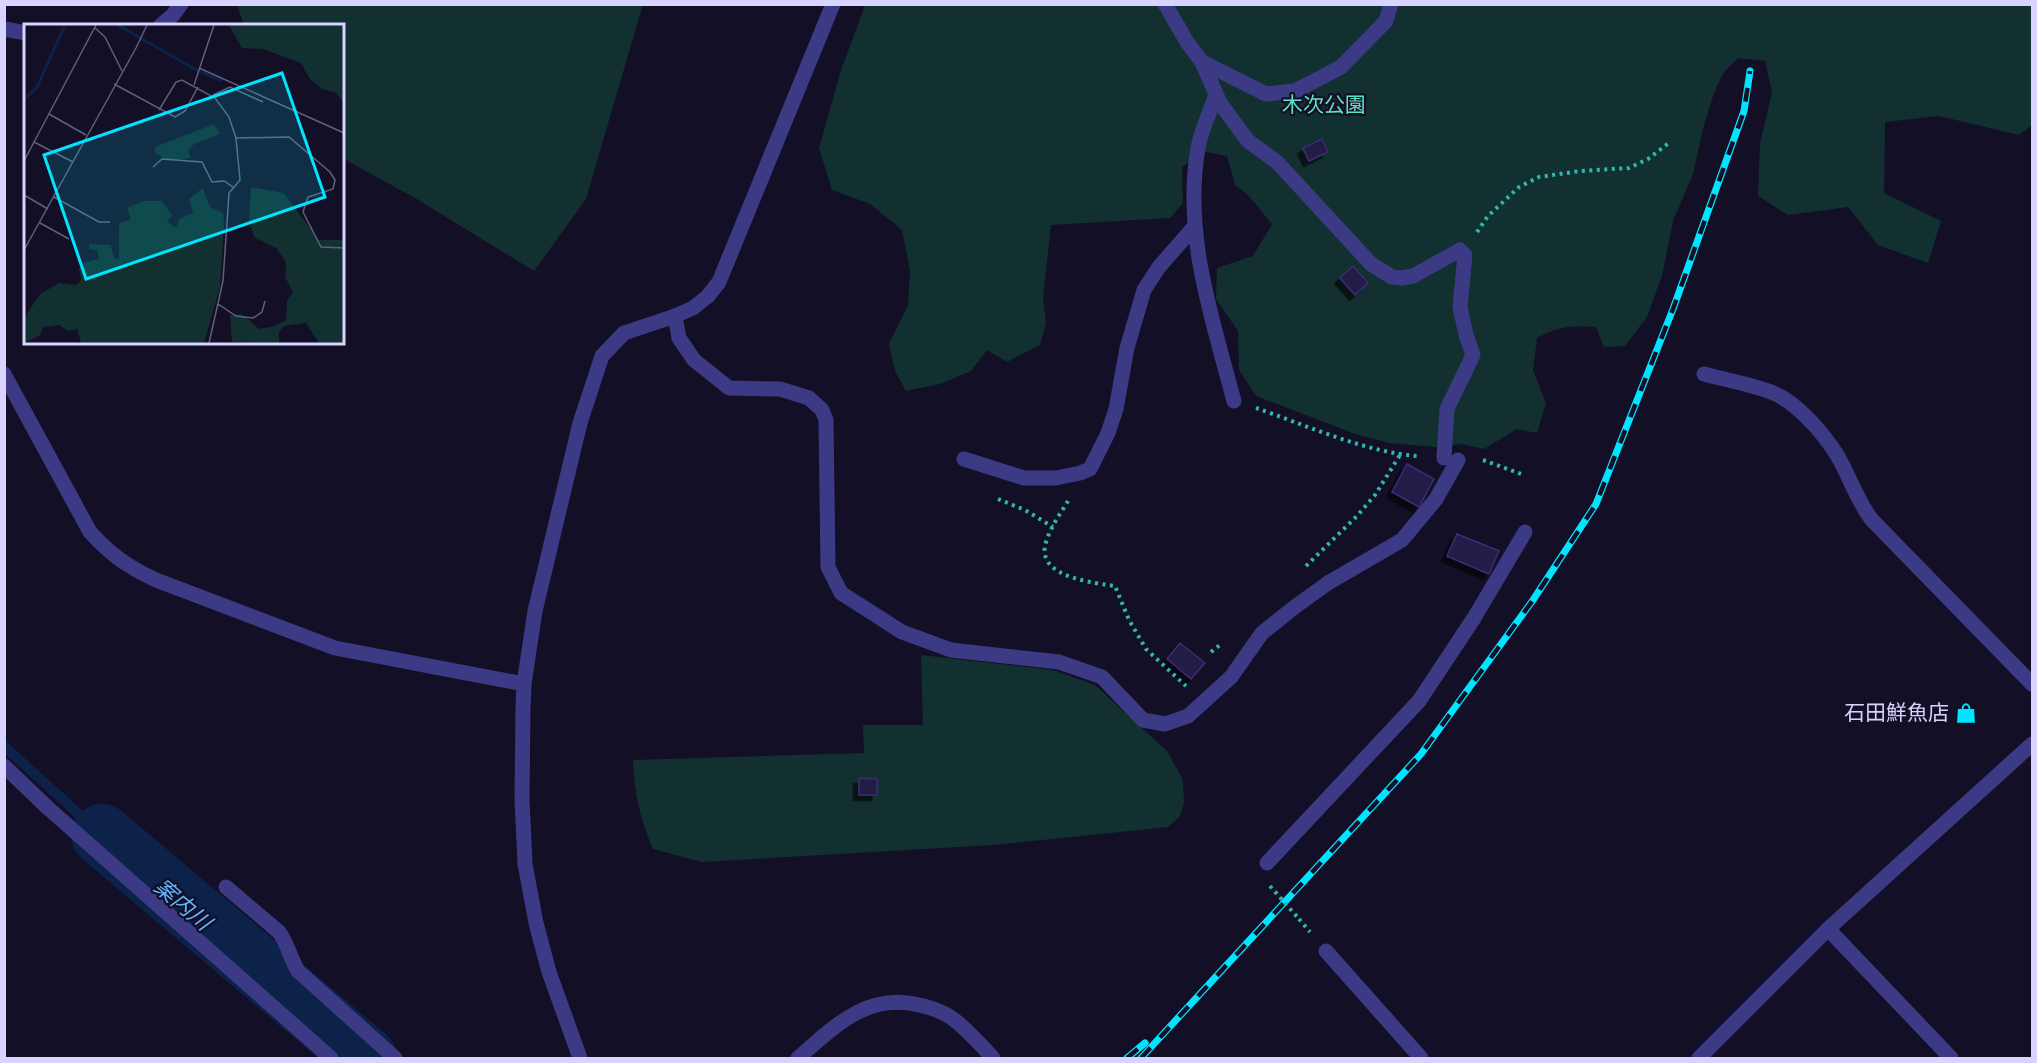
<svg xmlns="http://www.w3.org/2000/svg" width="2037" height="1063" viewBox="0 0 2037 1063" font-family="Arial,'Noto Sans JP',sans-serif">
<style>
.green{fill:#12302f}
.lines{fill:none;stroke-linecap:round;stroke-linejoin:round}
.stream{stroke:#0c2248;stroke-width:10}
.river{stroke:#0c2248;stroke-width:62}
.building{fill:#241b47;stroke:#3b2d73;stroke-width:1.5;filter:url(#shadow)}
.path{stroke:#2fb8b0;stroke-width:4;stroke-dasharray:3 4.5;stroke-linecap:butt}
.lane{stroke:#3d3a85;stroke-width:15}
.street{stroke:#3d3a85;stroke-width:15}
.rail-casing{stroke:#00e5ff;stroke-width:7}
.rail{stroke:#130f26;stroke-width:4.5;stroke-dasharray:14;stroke-linecap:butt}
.path-bridge{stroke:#2fb8b0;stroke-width:4;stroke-dasharray:3 4.5;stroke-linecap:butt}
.labels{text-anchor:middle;stroke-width:4.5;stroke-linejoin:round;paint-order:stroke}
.park-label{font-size:21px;fill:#5fe0c0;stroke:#130f26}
.poi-label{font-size:21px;fill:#d9d4ff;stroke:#130f26;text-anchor:end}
.water-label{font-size:22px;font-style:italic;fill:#62b6ff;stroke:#130f26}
.inset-river{fill:none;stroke:#0c2248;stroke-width:3}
.inset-road{fill:none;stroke:#625e7d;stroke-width:1.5}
.view{fill:#00e5ff;fill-opacity:0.15;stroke:#00e5ff;stroke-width:3}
.inset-edge{fill:none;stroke:#d9d4ff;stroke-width:3}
</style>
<defs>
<filter id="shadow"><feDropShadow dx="-5.5" dy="5.5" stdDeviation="0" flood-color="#0009"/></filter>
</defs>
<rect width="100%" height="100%" fill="#130f26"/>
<!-- green -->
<g class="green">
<path d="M643,4L586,199L534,271L415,198L342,158V26L244,25L237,5Z"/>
<path d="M865,5H2032V125L2019,135L1939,116L1885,122L1884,193L1941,221L1928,263L1878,245L1848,207L1788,215L1758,196L1760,144L1772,92L1765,61L1738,58L1723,73L1714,93L1704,125L1693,174L1673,221L1662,276L1647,317L1625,346L1604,347L1596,327C1571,326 1560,325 1537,338L1533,370L1546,403L1537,433L1517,429L1484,449L1461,444L1435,447L1389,443L1355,434L1256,396L1239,370L1238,331L1216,299L1217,268L1253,256L1272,224L1248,195L1235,185L1227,156L1206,152L1182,167L1183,203L1170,218L1051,225L1043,298L1046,323L1040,345L1007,362L987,350L971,371L940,384L906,391L895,371L889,344L908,305L910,270L902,230L870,204L832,190L819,148L841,70Z"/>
<path d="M921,655L1053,670L1095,685L1167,751L1183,780L1184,803L1180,816L1168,827L993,845L702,862L653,849C640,820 634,791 633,760L864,753L863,725H923Z"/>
</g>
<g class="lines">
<!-- stream -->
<path class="stream" d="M4,746L102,835"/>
<!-- river -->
<path class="river" d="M102,835L366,1058"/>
</g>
<!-- building -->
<g class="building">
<path d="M1322,139L1328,152L1309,161L1303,148Z"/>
<path d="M1353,266L1368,283L1355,295L1340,278Z"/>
<path d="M1407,464L1434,479L1419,507L1392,492Z"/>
<path d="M1457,534L1499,551L1489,574L1447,556Z"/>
<path d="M1180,643L1205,663L1191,679L1167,659Z"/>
<path d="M859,778L877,779V795H859Z"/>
</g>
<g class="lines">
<!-- path -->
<g class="path">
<path d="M1477,232L1488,216L1519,187L1539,177L1580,171L1629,168L1648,159L1670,142"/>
<path d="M1256,408C1305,425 1368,453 1418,456"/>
<path d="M1483,460L1524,475"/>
<path d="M998,499L1025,510L1053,527"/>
<path d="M1068,501C1060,514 1048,531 1045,546C1039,578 1096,583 1115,586L1129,620L1146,649L1186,686"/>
<path d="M1306,566L1357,516L1375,495L1400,455"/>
<path d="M1211,652L1221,644"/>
<path d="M1299,919L1310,932"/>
</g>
<!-- lane -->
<g class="lane">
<path d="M1165,4L1187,42L1202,62L1266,94L1295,91L1341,67L1386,21L1391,4"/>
<path d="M1202,62L1220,103L1248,141L1277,162L1371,264L1392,277L1401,278L1413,276L1460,250L1465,255L1460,307L1466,335L1473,355L1447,409L1444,458"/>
<path d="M1216,95C1210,112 1201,130 1198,148C1183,234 1212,318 1234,401"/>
<path d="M964,459L1024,478H1056L1080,473L1090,469L1108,433L1116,409L1127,348L1144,290L1159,267L1194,227"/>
<path d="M1231,677L1262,633L1296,606L1328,583L1402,540L1436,499L1458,460"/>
<path d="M1267,863L1419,701L1474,618L1525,532"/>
<path d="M1326,951L1421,1058"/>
</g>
<!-- street -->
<g class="street">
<path d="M160,26L173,15L181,4"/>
<path d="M4,29L26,33"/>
<path d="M675,316L679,338L694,360L729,388L780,389L809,398L822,410L826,420L828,567L841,593L902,632L951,650L1059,662L1102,677L1143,720L1165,724L1188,716L1231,677"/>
<path d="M4,374L90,532C111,555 128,567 156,580L335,648L524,684"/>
<path d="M1704,374C1726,380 1750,384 1771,392C1796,401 1824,434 1837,455C1850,477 1857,501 1872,520L2032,684"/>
<path d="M4,766L48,808L331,1058"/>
<path d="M226,887L279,932C288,944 290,958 298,971L395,1058"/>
<path d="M1828,929L1951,1058"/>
<path d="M580,1058L549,972L536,923L525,864L522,800L523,707L524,684L535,611L580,423L602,356L624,333L675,316L693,308L708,296L719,282L833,4"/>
<path d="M798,1058C834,1027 867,992 919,1005C933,1008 947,1013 957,1022C970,1033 982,1046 993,1058"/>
<path d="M1699,1058L1828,929L2032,744"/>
</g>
<!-- rail casing -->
<g class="rail-casing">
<g id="rail">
<path d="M1127,1058L1145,1043"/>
<path d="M1141,1058L1421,754L1533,600L1596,504L1673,309L1744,111L1750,71"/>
</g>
</g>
<!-- rail -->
<use href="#rail" class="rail"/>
<!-- path-bridge -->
<path class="path-bridge" d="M1270,886L1299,919"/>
</g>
<!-- icons -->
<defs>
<g id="shop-bare" transform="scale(1.62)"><path d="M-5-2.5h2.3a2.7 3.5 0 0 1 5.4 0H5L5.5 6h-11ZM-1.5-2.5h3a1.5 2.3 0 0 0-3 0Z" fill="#00e5ff" stroke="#130f26" stroke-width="2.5" paint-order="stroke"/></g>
</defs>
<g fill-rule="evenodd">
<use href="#shop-bare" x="1966" y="713"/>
</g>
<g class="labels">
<!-- park labels -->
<g class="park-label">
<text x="1324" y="112">木次公園</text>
</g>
<!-- poi labels -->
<g class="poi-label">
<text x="1949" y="720">石田鮮魚店</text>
</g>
<!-- water labels -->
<g class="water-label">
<text transform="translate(183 904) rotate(40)" y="8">案内川</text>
</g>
</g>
<!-- overview -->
<g transform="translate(24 24)">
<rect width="320" height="320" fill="#130f26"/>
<path d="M205,1H319V78L311,68L298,65L286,55L277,39L239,25L218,24ZM190,100L196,110L170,120L164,126L167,134L145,137L131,129V123ZM227,163L260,169L295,216H319V319H295L282,299L260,302L255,308V319L208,318L206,291L218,290L235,305L251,302L262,296L263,277L269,268L261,253L262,238L252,224L231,214L225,198ZM179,164L186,183L199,189L200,199L196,263L180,319H57L53,305L45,307L35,301L19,303L16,311L0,319V294L16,270L35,259L52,261L57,256L55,244L59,239L75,235L73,226L65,225V220L87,221L90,234L95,236V202L97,198L107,196L103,184L120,177H138L148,191L143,198L153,204L155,195L169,189L165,175Z" fill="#12302f"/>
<path class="inset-river" d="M94,1L170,45L198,57M0,76L13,63L41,1"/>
<path class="inset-road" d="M71,4L81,13L98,47M112,24L123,1M175,44L320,109M90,60L151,93L161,87L174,63M170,61L190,1M189,71L206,63L239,78M135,86L152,58L158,56L191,74L205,93L212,114L216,156L205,169L199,257L185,319M25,90L62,111M212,114L265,113L306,148L311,156L309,165L284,173L279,188L297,223L320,224M10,118L49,138M0,137L72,1M129,143L138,135L178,138L188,158L200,157L209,163M0,171L24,185M30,173L75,198H86M16,199L45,215M0,226L112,24M194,280L212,292L229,294L238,288L241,277"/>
<path class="view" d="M258,49L301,173L62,255L20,131Z"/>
<rect width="320" height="320" class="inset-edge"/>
</g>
<!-- border -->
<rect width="2037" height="1063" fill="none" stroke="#d9d4ff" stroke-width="12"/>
</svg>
